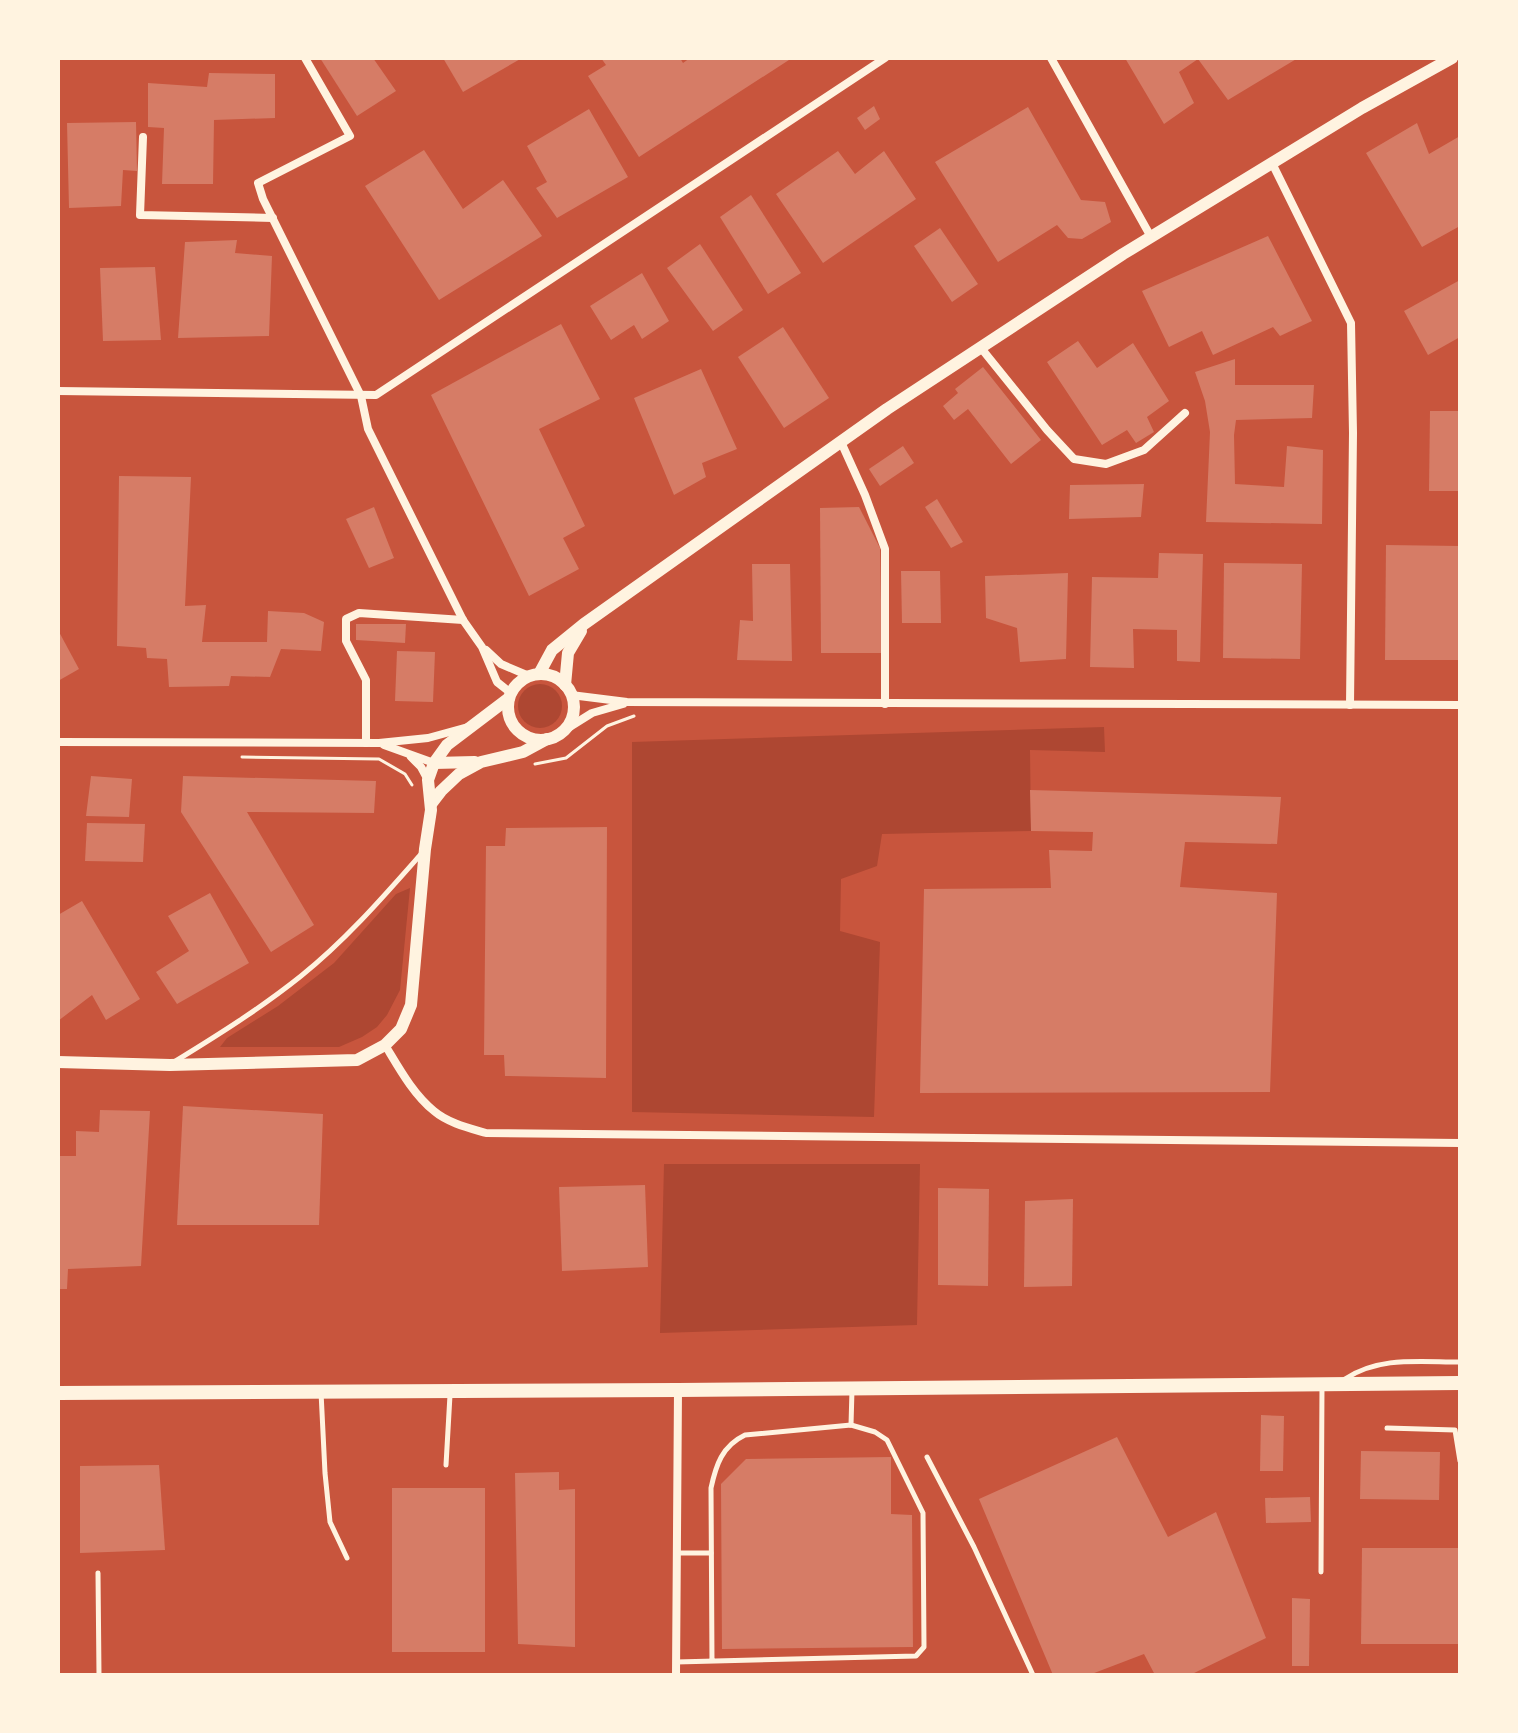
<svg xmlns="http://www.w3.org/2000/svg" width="1518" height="1733" viewBox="0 0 1518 1733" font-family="Mulish,sans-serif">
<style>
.green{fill:#ae4732}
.building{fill:#d67c66}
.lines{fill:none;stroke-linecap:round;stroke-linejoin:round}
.path{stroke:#fff3e0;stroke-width:3}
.service{stroke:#fff3e0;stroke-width:5}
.minor{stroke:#fff3e0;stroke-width:8}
.tertiary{stroke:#fff3e0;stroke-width:12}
.secondary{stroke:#fff3e0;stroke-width:14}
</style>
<rect width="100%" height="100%" fill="#c8553d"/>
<!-- green -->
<g class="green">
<circle cx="540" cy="706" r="22"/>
<path d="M1104,727L1105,752L1030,750L1031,831L882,834L877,866L841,879L840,931L880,942L874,1117L632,1112V742Z"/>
<path d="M410,888L400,990L387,1015L377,1027L362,1037L339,1047H220L227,1038L278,1006L334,963L396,894Z"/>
<path d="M664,1164H920L917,1325L660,1333Z"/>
</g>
<!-- building -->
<g class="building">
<path d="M320,58H373L396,91L357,116Z"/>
<path d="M443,58H522L463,92Z"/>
<path d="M601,58H680L683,63L690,58H792L639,157L588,76L606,65Z"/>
<path d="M1125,58H1298L1228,100L1198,59L1179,72L1194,103L1164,124Z"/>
<path d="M209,73L275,74V118L214,120L213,184H162L164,128L148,127V83L207,87Z"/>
<path d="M874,106L880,119L865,130L857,118Z"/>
<path d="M1028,107L1081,200L1105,202L1111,222L1082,239L1068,238L1057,225L998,262L935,162Z"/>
<path d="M589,109L628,177L557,218L536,188L547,182L527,146Z"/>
<path d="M136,122L137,171L123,170L121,206L69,208L67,123Z"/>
<path d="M1417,123L1429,154L1460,136V226L1422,247L1366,153Z"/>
<path d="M424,150L463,209L503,180L542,236L439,300L365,186Z"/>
<path d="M838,151L855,174L884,151L916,199L823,263L776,194Z"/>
<path d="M751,195L801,273L768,294L720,217Z"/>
<path d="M940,228L978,284L952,302L914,246Z"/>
<path d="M1268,236L1312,321L1280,336L1273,327L1213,355L1202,331L1169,347L1142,291Z"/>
<path d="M237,240L235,253L272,256L269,336L178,338L185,242Z"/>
<path d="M700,244L743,310L713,331L667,268Z"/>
<path d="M155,267L161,340L103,341L100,268Z"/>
<path d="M642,273L669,321L642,339L634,325L611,340L590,306Z"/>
<path d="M1460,280V337L1428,355L1404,311Z"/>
<path d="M561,324L600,399L539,429L585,526L563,538L579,569L529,596L431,395Z"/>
<path d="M783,327L829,398L784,428L738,357Z"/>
<path d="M1078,341L1097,368L1133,343L1169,401L1147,417L1154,432L1136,443L1127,430L1102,445L1047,362Z"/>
<path d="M1235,359V385H1314L1312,418L1236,420L1234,435L1235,484L1284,487L1287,446L1323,450L1322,524L1206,522L1210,432L1205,401L1195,372Z"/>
<path d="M983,367L1041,440L1011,464L968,409L954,420L943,406L958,393L955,389Z"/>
<path d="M701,369L737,449L702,463L706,477L674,495L634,398Z"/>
<path d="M1430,411H1460V491H1429Z"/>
<path d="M903,446L914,463L880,486L869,469Z"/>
<path d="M119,476L191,477L185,606L206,605L202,642H267L268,611L304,613L324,622L321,651L281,649L270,677L231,676L229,686L169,687L167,659L147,658L146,648L117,646Z"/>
<path d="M1144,484L1141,517L1069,519L1070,485Z"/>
<path d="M937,499L963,542L951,548L925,507Z"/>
<path d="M374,507L394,558L369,568L346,519Z"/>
<path d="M859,507L880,548L882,653H821L820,508Z"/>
<path d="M1386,545L1460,546V660H1385Z"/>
<path d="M1159,553L1203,554L1200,662L1177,661V630L1133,629L1134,668L1090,667L1092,577L1158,578Z"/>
<path d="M1224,563L1302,564L1300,659L1223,658Z"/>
<path d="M752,564H790L792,661L737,660L740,620L753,621Z"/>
<path d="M901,571H940L941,623H902Z"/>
<path d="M1068,573L1066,659L1020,662L1017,628L986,618L985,576Z"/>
<path d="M356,624H406L405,643L356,640Z"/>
<path d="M58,630L79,669L58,681Z"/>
<path d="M397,651L435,652L433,702L395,701Z"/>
<path d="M91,776L132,779L129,817L86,816Z"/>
<path d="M183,776L376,781L374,813L247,812L314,925L271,952L181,812Z"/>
<path d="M1030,790L1281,797L1277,844L1185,842L1180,887L1277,893L1270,1092L920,1093L924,889L1051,888L1049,850L1092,851L1093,832L1031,831Z"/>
<path d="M87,823L145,824L143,862L85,861Z"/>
<path d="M607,827L606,1078L505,1076L504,1055H484L486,846H505L506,828Z"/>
<path d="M210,893L249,963L177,1004L156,972L189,951L168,916Z"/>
<path d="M82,901L140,999L106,1020L92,995L58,1021V915Z"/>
<path d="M183,1106L323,1114L319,1225H177Z"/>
<path d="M100,1110L150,1111L141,1266L68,1269L67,1289H58V1156H76V1131L99,1132Z"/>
<path d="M645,1185L648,1267L562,1271L559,1187Z"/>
<path d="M938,1188L989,1189L988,1286L938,1285Z"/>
<path d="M1073,1199L1072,1286L1024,1287L1025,1201Z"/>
<path d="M1261,1415L1284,1416L1283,1471H1260Z"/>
<path d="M1117,1437L1168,1537L1216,1512L1266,1638L1190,1675H1155L1144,1654L1089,1675H1053L979,1499Z"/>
<path d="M1361,1451L1440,1452L1439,1500L1360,1499Z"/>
<path d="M891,1457V1514L912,1515L913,1647L722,1649L721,1484L746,1459Z"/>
<path d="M159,1465L165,1550L80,1553V1466Z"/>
<path d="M559,1472V1490L575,1489V1647L518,1644L515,1473Z"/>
<rect x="392" y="1488" width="93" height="164"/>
<path d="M1310,1497L1311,1522L1266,1523L1265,1498Z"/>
<path d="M1362,1548H1460V1644H1361Z"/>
<path d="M1292,1598L1310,1599L1309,1666H1292Z"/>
</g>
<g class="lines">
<!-- path -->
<g class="path">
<path d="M242,757L379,759L405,774L412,785"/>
<path d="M535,764L566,758L607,726L634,716"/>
</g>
<!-- service -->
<g class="service">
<path d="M174,1062C218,1035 261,1008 301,976C346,940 384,896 422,853"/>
<path d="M1345,1379C1379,1356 1420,1362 1460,1362"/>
<path d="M321,1392L325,1473L330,1522L347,1558"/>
<path d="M851,1425L852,1390"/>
<path d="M1387,1428L1455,1430L1460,1461"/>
<path d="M927,1457L974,1547L1033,1675"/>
<path d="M446,1465L450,1395"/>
<path d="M677,1553H711"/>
<path d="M1321,1572L1322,1385"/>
<path d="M98,1573L99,1675"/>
<path d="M676,1662L916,1656L924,1647L923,1513L887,1440L875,1432L851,1425L745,1435C722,1446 716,1465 711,1488L712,1661"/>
</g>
<!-- minor -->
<g class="minor">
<path d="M305,58L350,136L258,183L263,199L361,396L368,429L463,620L482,647L497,682L511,693"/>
<path d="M1051,58L1151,237"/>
<path d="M143,137L140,215L273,218"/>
<path d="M1272,163L1351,323L1353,433L1350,705"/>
<path d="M981,348L1047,430L1074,459L1106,464L1144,450L1185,413"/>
<path d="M58,391L376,395L885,58"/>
<path d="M841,442L865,495L885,549V704"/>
<path d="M486,650L501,664L529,676"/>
<path d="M571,695L627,702L1460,705"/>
<path d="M560,733L592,713L623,704"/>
<path d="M58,742L379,743L428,738L468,727"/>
<path d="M366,743V680L346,641V619L359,613L463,620"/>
<path d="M384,745L434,763"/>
<path d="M411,757L421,767L428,780"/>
<path d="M385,1045C399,1068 413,1094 434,1111C448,1123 469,1128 486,1133L1460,1143"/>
<path d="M676,1675L678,1390"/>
</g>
<!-- tertiary -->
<g class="tertiary">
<path d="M539,674L552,650L584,624L887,409L1123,254L1362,108L1452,58"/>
<circle cx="541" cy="707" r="33"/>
<path d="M565,685L568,653L581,631"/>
<path d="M434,763L475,762"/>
<path d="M431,804L441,791L459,774L481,762L523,752L547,739"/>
<path d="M58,1062L170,1065L357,1060L385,1045L401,1029L411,1005L425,849L431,810L428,780L434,763L447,745L509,698"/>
</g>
<!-- secondary -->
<path class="secondary" d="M58,1393L678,1390L1460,1383"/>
</g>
<!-- border -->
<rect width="1518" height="1733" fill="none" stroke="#fff3e0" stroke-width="120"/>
</svg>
